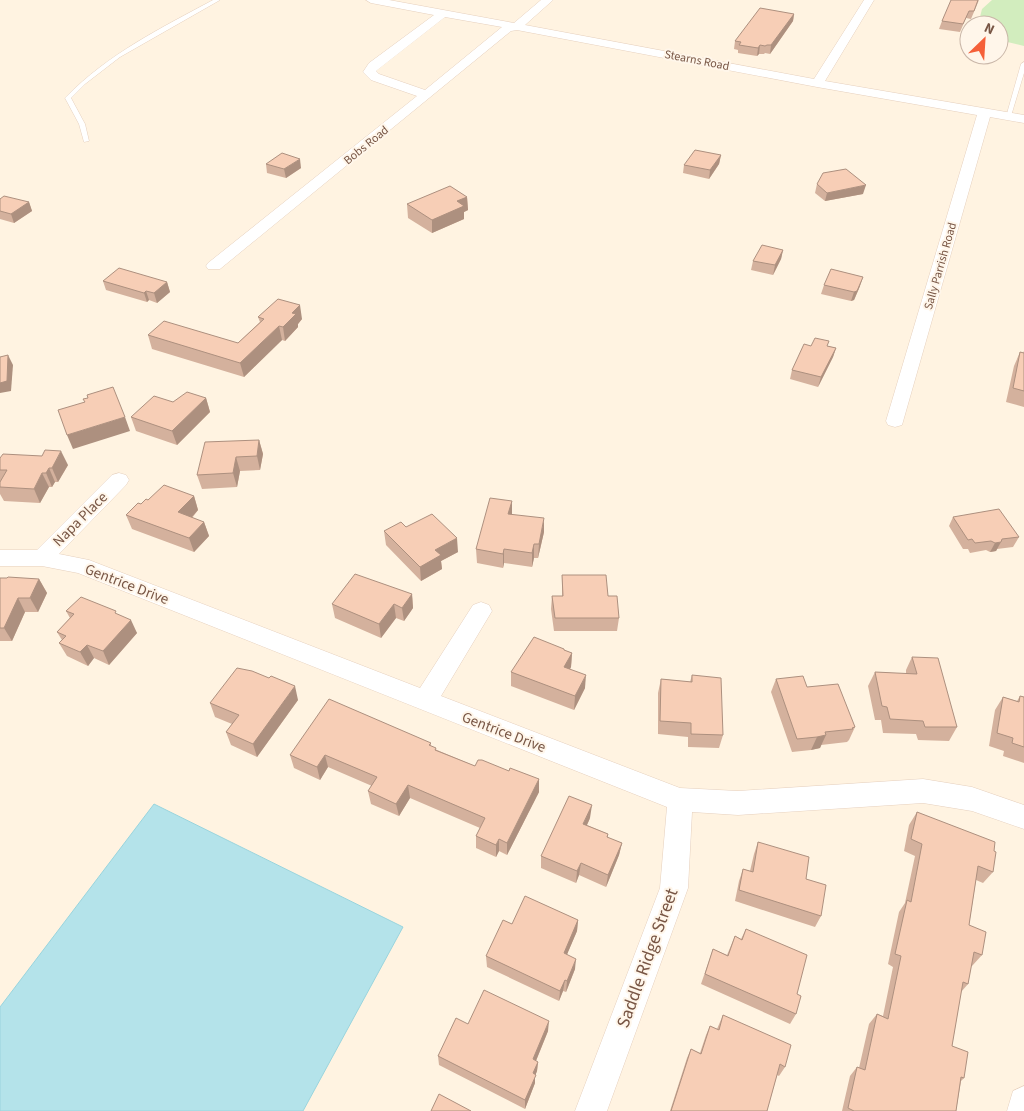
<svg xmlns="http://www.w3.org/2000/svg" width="1024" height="1111" viewBox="0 0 1024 1111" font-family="'Source Sans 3',sans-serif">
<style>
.green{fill:#d2edbe}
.water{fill:#b4e3ea;stroke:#99d4dd}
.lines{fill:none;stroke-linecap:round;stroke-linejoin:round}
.lane-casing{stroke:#e6d0be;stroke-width:1}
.street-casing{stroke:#e6d0be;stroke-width:1}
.lane{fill:#fff;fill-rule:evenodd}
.street{fill:#fff;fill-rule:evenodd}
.wall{fill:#d4b19d}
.shaded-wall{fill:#ad907f}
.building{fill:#f7ceb6;stroke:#ad907f}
.labels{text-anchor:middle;stroke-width:4;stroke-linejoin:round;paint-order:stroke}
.far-street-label{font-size:12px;fill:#785645;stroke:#fff6ea}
.street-label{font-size:15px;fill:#785645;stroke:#fff6ea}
.near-street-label{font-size:18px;fill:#785645;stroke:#fff6ea}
</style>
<rect width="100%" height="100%" fill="#fff3e1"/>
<!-- green -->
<path class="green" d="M992,0H1024V46L999,40V25H978L982,9Z"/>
<!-- water -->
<path class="water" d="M154,804L403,927L303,1111H0V1007Z"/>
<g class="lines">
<!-- lane casing -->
<g class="lane-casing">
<g id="lane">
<path d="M213,0H220L120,57L85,84L71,98L85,124L89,141L84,142L79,124L65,98L66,97C108,54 161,28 213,0Z"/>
<path d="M1024,62V73L1011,116L1006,117L1021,64Z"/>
</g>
</g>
<!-- street casing -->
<g class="street-casing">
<g id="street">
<path d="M366,0H389L514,23L541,0H553L525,25L814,79L864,0H874L825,81L1024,115V123L990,117L902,425L895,427L888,425L886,421L977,115L817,87L517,30L511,31L220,269H208L206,266L208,263L417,96L371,80L363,72L369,63L434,15L371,3ZM445,17L502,27L425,90L379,74L376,71Z"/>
<path d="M119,473L126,475L129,480L126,485L59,554L89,560L420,688L473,605L481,602L489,605L492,611L441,696L680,788L738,791L923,779L972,787L1024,805V829L972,811L923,803L738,815L692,812L688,888L607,1111H575L660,888L667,807L78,573L42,566H0V550H37L112,475Z"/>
<path d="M1024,1086V1111H1007L1013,1091Z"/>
</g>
</g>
<!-- lane -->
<use href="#lane" class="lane"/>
<!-- street -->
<use href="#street" class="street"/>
</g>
<!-- wall -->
<g class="wall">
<path d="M979,0L971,19L966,18L960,32L939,29L942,21Z"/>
<path d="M794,14L793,21L770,54L765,53L764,54H759L757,56L738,53V50L734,49L735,41Z"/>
<path d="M721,155L719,164L709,179L683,173L684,165Z"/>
<path d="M266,164L301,168L286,178L267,173Z"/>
<path d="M817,184L863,194L825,201L815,193Z"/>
<path d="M467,197L468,210L464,212V219L432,233L408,218L407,204Z"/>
<path d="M0,199L29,202L32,211L14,223L0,219Z"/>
<path d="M783,250L781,259L773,275L751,270L753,261Z"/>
<path d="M103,281L167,282L170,292L157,303L149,300L147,302L106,290Z"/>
<path d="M824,285L860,286L854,300L851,301L821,294Z"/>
<path d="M258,317L302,319L298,324V327L285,341L282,340L244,377L152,349L148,335L238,343L260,322Z"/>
<path d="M811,346H828L836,348L833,357L818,387L790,379L792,370Z"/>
<path d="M1024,351V407L1006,402L1014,366L1020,352L1023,353Z"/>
<path d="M206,398L210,412L177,445L136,431L131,417Z"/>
<path d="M259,440L263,454L260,470L240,471L237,487L202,489L197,475Z"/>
<path d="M0,458L68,465L58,482H55L52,487H49L40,503L4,501L0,494Z"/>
<path d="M194,496L198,510L192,518L204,522L209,536L194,552L132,529L126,515L141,504L148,500Z"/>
<path d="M512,501V514L544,532L538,558H534L532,567L504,563L503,568L477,563L476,549Z"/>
<path d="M953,517L1019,537L1013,547L997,549L996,551L990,552L986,550L970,553L968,549H963L949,526Z"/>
<path d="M406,527L458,552L441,561L442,569L421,581L386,545L384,531Z"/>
<path d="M562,575L608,596L619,618L617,631H554L551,609L552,596H562Z"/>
<path d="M0,578L39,579L47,593L38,612H25L12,641H0Z"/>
<path d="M412,594L413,608L404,621L396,618L381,638L335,618L332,604Z"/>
<path d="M66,611L117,614L137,633L109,665L94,658L88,666L67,656L59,643L62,640L57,632L70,618Z"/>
<path d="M564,649V650L572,653L571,667L570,669L585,688L574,710L511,686V672Z"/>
<path d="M912,657L957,727L949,741L918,740L916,734L883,733L881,720H875L868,686L875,672L906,674V670Z"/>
<path d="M692,675L723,735L719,748L688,747V737L658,734V693L661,679L690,682Z"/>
<path d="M776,679L807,687L855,727L849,740L847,742L821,745L820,748L811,750L792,752L771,692Z"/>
<path d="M1020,696L1024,697V763L1003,756L1004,751L989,746L995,710L1003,697L1017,701Z"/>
<path d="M298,700L257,757L231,745L226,732L232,724L215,717L210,703Z"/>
<path d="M431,743V746L437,750L475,766L509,771L539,779V792L507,855L499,851L496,857L476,848V836L480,828L410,798L399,816L371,804L368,791L372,786L328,767L320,780L294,768L290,755Z"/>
<path d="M917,812L994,851L993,872L983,883L976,880L969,925L982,955L972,966L971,965L968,984L961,992L952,1046L964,1078L961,1081L956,1111H842L850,1076L857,1067L859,1068L869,1024L877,1014L883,1016L893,967L888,964L899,912L905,903L915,856L904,851L909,825Z"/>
<path d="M590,818L587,825L608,834V838L622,843L619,855L606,887L579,875L576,883L541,868V856Z"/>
<path d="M758,842L806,879L821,916L815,927L735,901L739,881L743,869L750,871L754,854Z"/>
<path d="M578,920L577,931L567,954L575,969L566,992L563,991L559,1001L487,967L486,956L512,924Z"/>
<path d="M746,929L797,994L796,1014L790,1024L701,984L713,949L727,955L735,936L741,939Z"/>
<path d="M723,1015L785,1067L779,1076L777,1075L767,1111H670L687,1058L691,1049L700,1053L706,1035L710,1026L717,1029Z"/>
<path d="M468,1024L548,1031L536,1061L538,1062L537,1071L535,1076V1083L525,1109L439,1065L438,1056Z"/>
</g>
<!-- shaded-wall -->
<g class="shaded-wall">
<path d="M794,14L793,21L770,54L771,45Z"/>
<path d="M760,45L759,54L757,56L758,48Z"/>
<path d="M721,155L719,164L709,179L710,170Z"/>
<path d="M300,159L301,168L286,178L284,169Z"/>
<path d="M866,185L863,194L825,201L827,193Z"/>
<path d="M467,197L468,210L464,212V219L432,233V220L457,201Z"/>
<path d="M29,202L32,211L14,223L11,214Z"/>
<path d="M783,250L781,259L773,275L775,265Z"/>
<path d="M863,277L860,286L854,300L851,301L854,292Z"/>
<path d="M167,282L170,292L157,303L154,293Z"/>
<path d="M146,291L149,300L147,302L144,293Z"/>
<path d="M300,305L302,319L298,324V327L285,341L283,327L292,313Z"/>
<path d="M279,326L282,340L244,377L240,363Z"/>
<path d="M836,348L833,357L818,387L821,377Z"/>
<path d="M8,355L13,365L11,391L0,393V383Z"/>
<path d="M206,398L210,412L177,445L172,431Z"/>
<path d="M125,417L130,431L73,449L67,435Z"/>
<path d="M259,440L263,454L260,470L257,456Z"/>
<path d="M61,451L68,465L58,482L52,468Z"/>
<path d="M236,457L240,471L237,487L233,473Z"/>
<path d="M49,468L55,482L52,487L46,473Z"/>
<path d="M42,473L49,487L40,503L34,489Z"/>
<path d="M194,496L198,510L183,527L178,512Z"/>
<path d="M512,501V515L508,514Z"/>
<path d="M544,518V532L538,558L539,544Z"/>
<path d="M204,522L209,536L194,552L189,538Z"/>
<path d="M457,538L458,552L441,561L442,569L421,581L420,567L435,550Z"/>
<path d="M1001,542L996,551L990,552L995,543Z"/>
<path d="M534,544V558L532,567V553Z"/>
<path d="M504,549V563L503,568V554Z"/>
<path d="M39,579L47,593L38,612L30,598Z"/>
<path d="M412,594L413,608L404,621L402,608Z"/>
<path d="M18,598L25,612L12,641L4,628Z"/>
<path d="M394,604L396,618L381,638L379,624Z"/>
<path d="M131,620L137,633L109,665L103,651Z"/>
<path d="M87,645L94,658L88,666L80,652Z"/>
<path d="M572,653L571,667L564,680V667Z"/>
<path d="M586,675L585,688L574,710L575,696Z"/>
<path d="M295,686L298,700L257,757L253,744Z"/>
<path d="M826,735L820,748L811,750L817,737Z"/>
<path d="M325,755L328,767L320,780L317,767Z"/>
<path d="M539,779V792L507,855V843Z"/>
<path d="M408,785L410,798L399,816L396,804Z"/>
<path d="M592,805L590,818L582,836L583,824Z"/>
<path d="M499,839V851L496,857V845Z"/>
<path d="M622,843L619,855L606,887L608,875Z"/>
<path d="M581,863L579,875L576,883L577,871Z"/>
<path d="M578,920L577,931L563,964L564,953Z"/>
<path d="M576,959L575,969L566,992L567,981Z"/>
<path d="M565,980L563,991L559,1001L560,991Z"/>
<path d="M549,1021L548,1031L533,1068V1059Z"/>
<path d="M538,1062L537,1071L535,1076V1083L525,1109V1100L533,1073Z"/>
</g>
<!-- building -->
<g class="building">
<path d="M951,0H978L974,11H969L963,24L942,21Z"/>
<path d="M760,8L794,14L771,45H767L765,46L760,45L758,48L739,45L741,42L735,41Z"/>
<path d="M695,150L721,155L710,170L684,165Z"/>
<path d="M282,153L300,159L284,169L266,164Z"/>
<path d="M846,169L866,185L827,193L817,184L823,173Z"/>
<path d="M450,186L467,197L457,201L464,206L432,220L407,204Z"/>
<path d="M4,196L29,202L11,214L0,211V199Z"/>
<path d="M762,245L783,250L775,265L753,261Z"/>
<path d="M119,268L167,282L154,293L146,291L144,293L103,281Z"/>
<path d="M831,269L863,277L857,291L854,292L824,285Z"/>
<path d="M278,299L300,305L292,313L296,314L283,327L279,326L240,363L148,335L164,321L238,343L264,319L258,317Z"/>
<path d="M815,338L829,341L827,346L836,348L821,377L792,370L804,344L811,346Z"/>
<path d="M1020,352L1024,353V391L1013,388Z"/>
<path d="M8,355L7,381L0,383V357Z"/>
<path d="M113,387L125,417L67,435L58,410L85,402L83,399L88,398L87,395Z"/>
<path d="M187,392L206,398L172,431L131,417L154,396L173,402Z"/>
<path d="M259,440L257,456L236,457L233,473L197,475L205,442Z"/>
<path d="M45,450L61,451L52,468H49L46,473H42L34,489L0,487V482L7,470H0V458L3,454L42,456Z"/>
<path d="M164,485L194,496L178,512L204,522L189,538L126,515L138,503L141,504L146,499L148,500Z"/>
<path d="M490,498L512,501L508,514L544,518L539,544H534L532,553L504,549L503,554L476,549Z"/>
<path d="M999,509L1019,537L1002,539L1001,542L995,543L991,541L975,543L972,539L968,540L953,517Z"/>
<path d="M432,514L457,538L435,550L441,555L420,567L384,531L401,522L406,527Z"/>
<path d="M355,574L412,594L402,608L394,604L379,624L332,604Z"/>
<path d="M562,575H606L608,596H617L619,618H555L552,596H563Z"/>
<path d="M8,577L39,579L30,598H18L4,628H0V578H7Z"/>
<path d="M81,597L116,611L115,613L131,620L103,651L87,645L80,652L59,643L66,636L57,632L74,614L66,611Z"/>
<path d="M534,637L564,649V650L572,653L564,667L586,675L575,696L511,672Z"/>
<path d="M912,657L938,658L957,727H925L923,721L890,719L887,707L882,706L875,672L917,674Z"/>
<path d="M237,668L252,671L269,678L271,676L295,686L253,744L226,732L239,715L210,703Z"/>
<path d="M692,675L721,678L723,735L691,734V723L660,721L661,679L692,682Z"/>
<path d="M803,676L807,687L838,684L855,727L852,728L853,729L825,732L826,735L817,737L797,739L776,679Z"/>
<path d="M1020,696L1024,697V747L1012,743L1013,738L997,733L1003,697L1019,702Z"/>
<path d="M329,699L431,743L429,745L436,748L435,750L475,766L478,760H482L509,771L510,768L539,779L507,843L499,839L496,845L476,836L485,818L408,785L396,804L368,791L377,777L325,755L317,767L290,755Z"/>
<path d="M569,796L592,805L583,824L608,834L607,837L622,843L608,875L581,863L577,871L541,856Z"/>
<path d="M917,812L995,842L994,851L996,852L993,872L978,866L969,925L986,932L982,955L974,952L968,984L963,982L952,1046L968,1052L964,1078L961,1077L956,1111H854L848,1108L857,1067L865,1070L877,1014L888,1019L901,956L895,954L907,900L911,902L922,844L911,839Z"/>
<path d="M758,842L809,857L806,879L826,885L821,916L739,890L743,869L753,872Z"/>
<path d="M525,896L578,920L564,953L576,959L567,981L565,980L560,991L486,956L503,920L512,924Z"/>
<path d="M746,929L807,955L797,994L801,996L796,1014L705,974L713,949L728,956L735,936L742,940Z"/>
<path d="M484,990L549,1021L533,1059L538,1062L533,1073L536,1075L525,1100L438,1056L456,1018L468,1024Z"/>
<path d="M723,1015L791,1045L785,1067L780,1064L767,1111H671L691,1049L701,1054L710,1026L719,1030Z"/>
<path d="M439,1094L471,1111H431Z"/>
</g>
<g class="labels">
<!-- far-street labels -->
<g class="far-street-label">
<text transform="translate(697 60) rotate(11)" y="4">Stearns Road</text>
<text transform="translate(366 145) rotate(-39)" y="4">Bobs Road</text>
<text transform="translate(940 266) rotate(-74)" y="4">Sally Parrish Road</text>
</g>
<!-- street labels -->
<g class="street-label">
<text transform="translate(80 519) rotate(-45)" y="5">Napa Place</text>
<text transform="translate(127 584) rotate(21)" y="5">Gentrice Drive</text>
<text transform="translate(504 732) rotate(21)" y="5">Gentrice Drive</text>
</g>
<!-- near-street labels -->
<g class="near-street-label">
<text transform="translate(647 958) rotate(-70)" y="6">Saddle Ridge Street</text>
</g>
</g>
<!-- north arrow -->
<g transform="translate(984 40) rotate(25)"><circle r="24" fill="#fff6ea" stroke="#c9b6a8"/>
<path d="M0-4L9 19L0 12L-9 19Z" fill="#f56039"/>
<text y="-8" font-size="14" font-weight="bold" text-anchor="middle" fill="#785645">N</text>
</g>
</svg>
